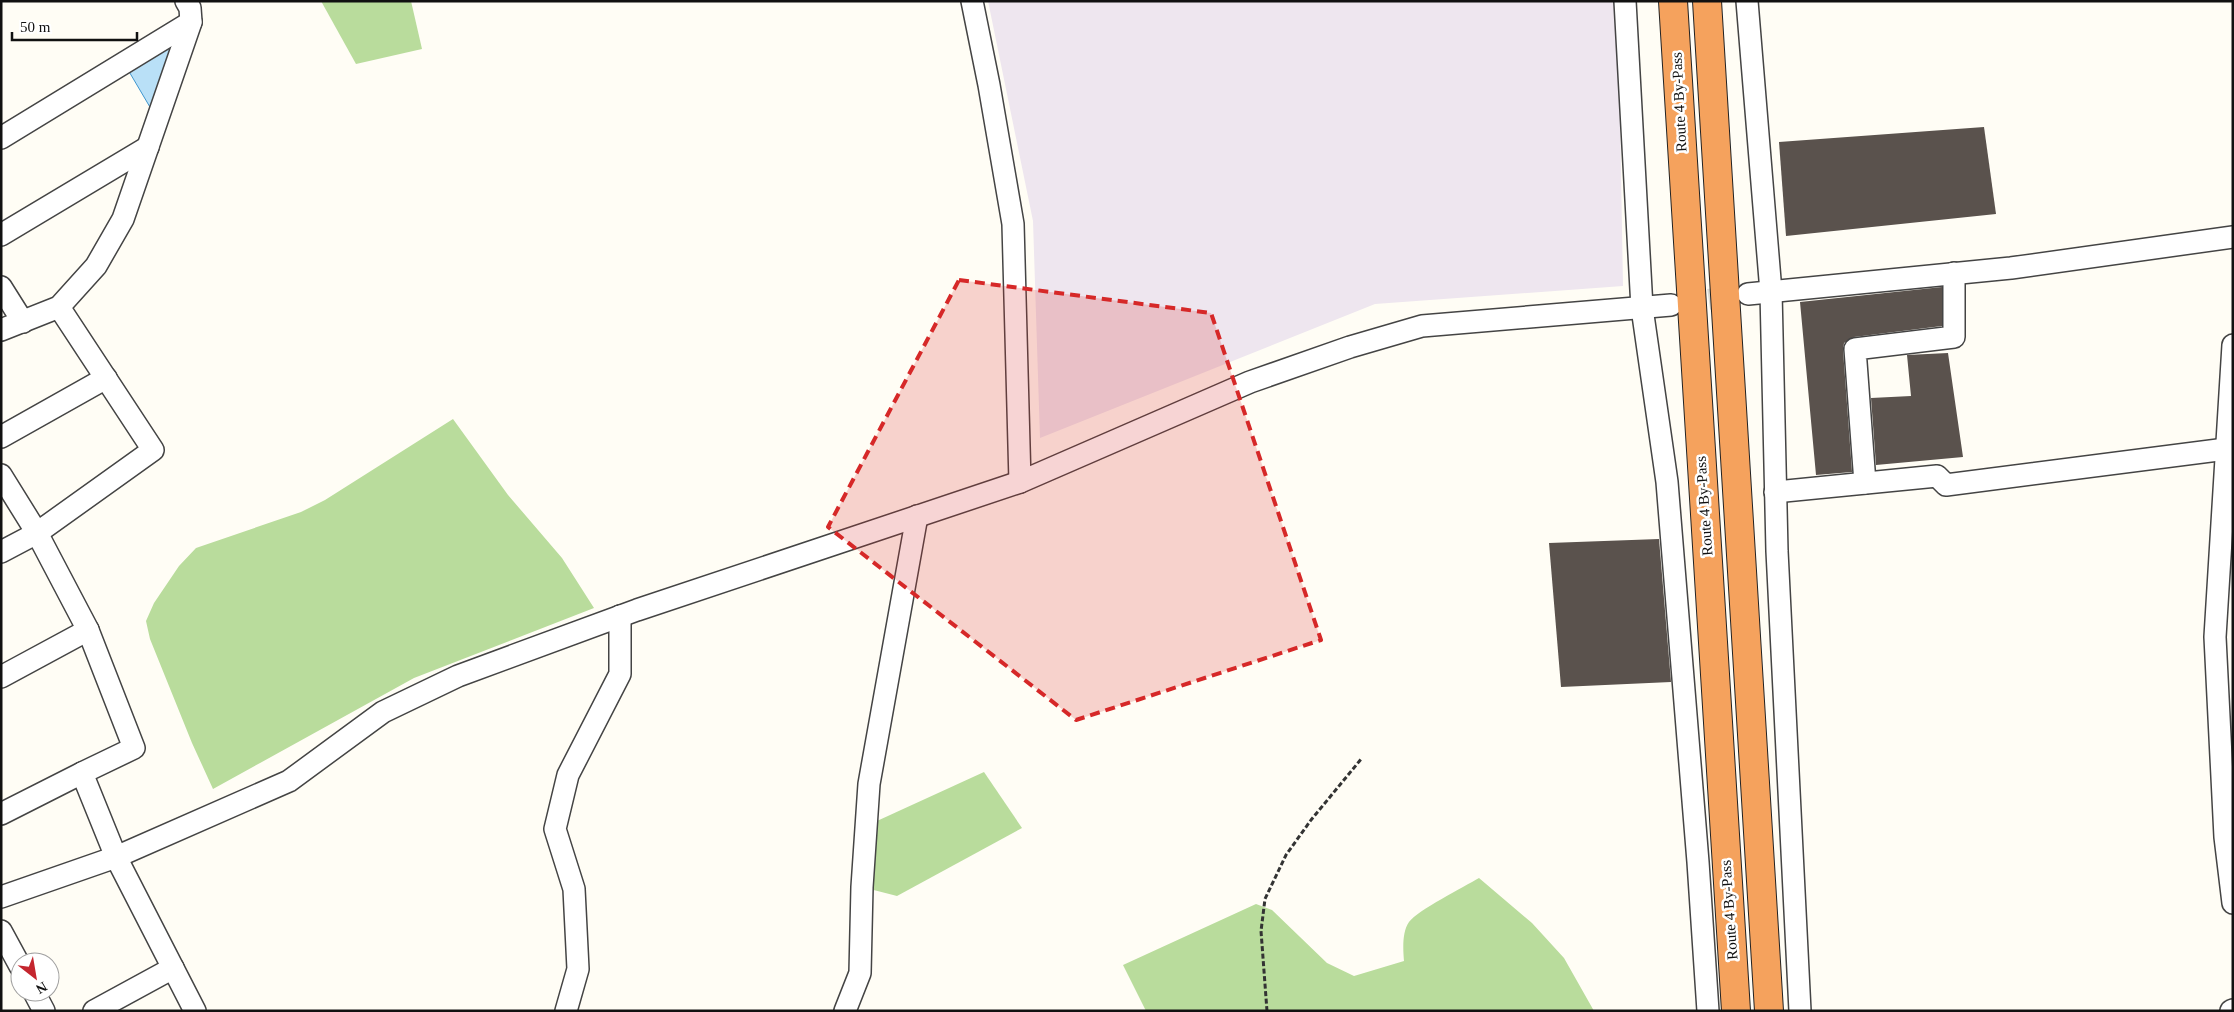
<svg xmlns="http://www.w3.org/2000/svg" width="2234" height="1012" viewBox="0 0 2234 1012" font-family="Georgia,serif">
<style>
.industrial{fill:#eee6ef}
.forest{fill:#b9dc9c}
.water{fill:#b9e0f7;stroke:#3f96cf}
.building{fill:#5a524d}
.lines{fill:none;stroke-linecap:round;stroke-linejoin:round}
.minor-tunnel{stroke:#dbdad3;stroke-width:21;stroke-dasharray:21 11;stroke-linecap:butt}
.minor-casing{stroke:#444;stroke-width:24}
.highway-casing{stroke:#222;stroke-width:30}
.path{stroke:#333;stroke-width:3;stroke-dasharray:5 2.5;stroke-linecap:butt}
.minor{stroke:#fff;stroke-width:21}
.highway{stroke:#f5a25d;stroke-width:28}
.marked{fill:#d62828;fill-opacity:0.2;stroke:#d62828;stroke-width:4;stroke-dasharray:10 6;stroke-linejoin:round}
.labels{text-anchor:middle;stroke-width:5;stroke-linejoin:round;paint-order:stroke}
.street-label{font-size:15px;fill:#111;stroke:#fff}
</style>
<rect width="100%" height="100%" fill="#fffdf5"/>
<!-- industrial -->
<path class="industrial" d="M988,1H1618L1623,286L1375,304L1040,438L1033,221Z"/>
<!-- forest -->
<g class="forest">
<path d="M321,1H411L422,49L356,64Z"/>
<path d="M453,419L508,495L562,558L594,608L414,678L213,789L192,743L150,639L146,621L154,603L179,566L196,548L301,512L325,500Z"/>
<path d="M984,772L1022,828L897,896L862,887L866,826Z"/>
<path d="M1479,878L1532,923L1564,958L1594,1011H1146L1123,965L1256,904L1272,910L1327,963L1354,976L1404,961C1403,949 1402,932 1409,922C1418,910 1464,887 1479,878Z"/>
</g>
<!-- water -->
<path class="water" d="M191,22L157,119L124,63Z"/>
<!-- building -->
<g class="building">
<path d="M1984,127L1996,214L1786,236L1779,142Z"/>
<path d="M1942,287V326L1854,337L1844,343L1843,350L1852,472L1816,475L1800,302Z"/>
<path d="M1948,353L1963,457L1876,465L1871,398L1911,396L1907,355Z"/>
<path d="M1659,539L1671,682L1561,687L1549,543Z"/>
</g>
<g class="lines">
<!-- minor-tunnel -->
<path class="minor-tunnel" d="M1677,304L1740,295"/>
<!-- minor casing -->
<g class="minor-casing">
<g id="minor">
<path d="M972,1L989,85L1013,224L1020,482"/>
<path d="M1625,1L1642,308L1667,482L1698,862L1708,1011"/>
<path d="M1747,1L1771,292L1777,551L1800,1011"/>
<path d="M1,138L191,22"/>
<path d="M1,235L148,147"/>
<path d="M1,287L23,322"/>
<path d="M1748,294L2011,268L2233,237"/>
<path d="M1,330L59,307L96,266L123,219L191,22L190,8L186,1"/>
<path d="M2233,345L2215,637L2225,837L2233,903"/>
<path d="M1,437L106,378"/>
<path d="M1,475L37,533L153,450L59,307"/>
<path d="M1865,483L1855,349L1954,337V273"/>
<path d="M1775,492L1937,476L1946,485L2226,449"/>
<path d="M1,552L37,533L88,630L134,748L82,773L116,857L195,1011"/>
<path d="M1,677L88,630"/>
<path d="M1,814L82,773"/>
<path d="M1,897L116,857L289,781L383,712L458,676L637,610L1020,482L1250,382L1350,347L1422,326L1671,305"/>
<path d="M1,931L20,966"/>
<path d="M34,992L44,1011"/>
<path d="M94,1011L173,968"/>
<path d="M566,1011L578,969L574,889L555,829L568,775L620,674V616"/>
<path d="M845,1011L860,973L862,887L869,784L917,516"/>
<path d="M2231,1011L2233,1010"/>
</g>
</g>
<!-- highway casing -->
<g class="highway-casing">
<g id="highway">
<path d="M1673,1L1736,1011"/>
<path d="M1707,1L1769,1011"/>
</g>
</g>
<!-- path -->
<path class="path" d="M1267,1011L1261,931L1265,899L1286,855L1311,820L1362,758"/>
<!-- minor -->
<use href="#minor" class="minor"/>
<!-- highway -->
<use href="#highway" class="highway"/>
</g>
<!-- marked area -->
<path class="marked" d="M959,280L1211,313L1321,640L1076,720L828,527Z"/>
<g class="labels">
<!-- street labels -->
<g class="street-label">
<text transform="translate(1679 102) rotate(-93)" y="5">Route 4 By-Pass</text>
<text transform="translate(1704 506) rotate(-94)" y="5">Route 4 By-Pass</text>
<text transform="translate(1729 910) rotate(-94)" y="5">Route 4 By-Pass</text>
</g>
</g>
<!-- border -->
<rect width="2234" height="1012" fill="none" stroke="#111111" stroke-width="5"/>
<!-- north arrow -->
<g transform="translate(35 977) rotate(149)"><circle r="24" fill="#ffffff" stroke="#a0a0a0"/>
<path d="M0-4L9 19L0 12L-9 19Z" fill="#c4262e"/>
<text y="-8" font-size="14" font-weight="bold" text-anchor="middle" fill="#111111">N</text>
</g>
<!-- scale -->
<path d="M12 32v8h125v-8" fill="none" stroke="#111111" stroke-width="2.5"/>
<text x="20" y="32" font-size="15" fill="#111111" stroke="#ffffff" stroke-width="4" paint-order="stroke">50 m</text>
</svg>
